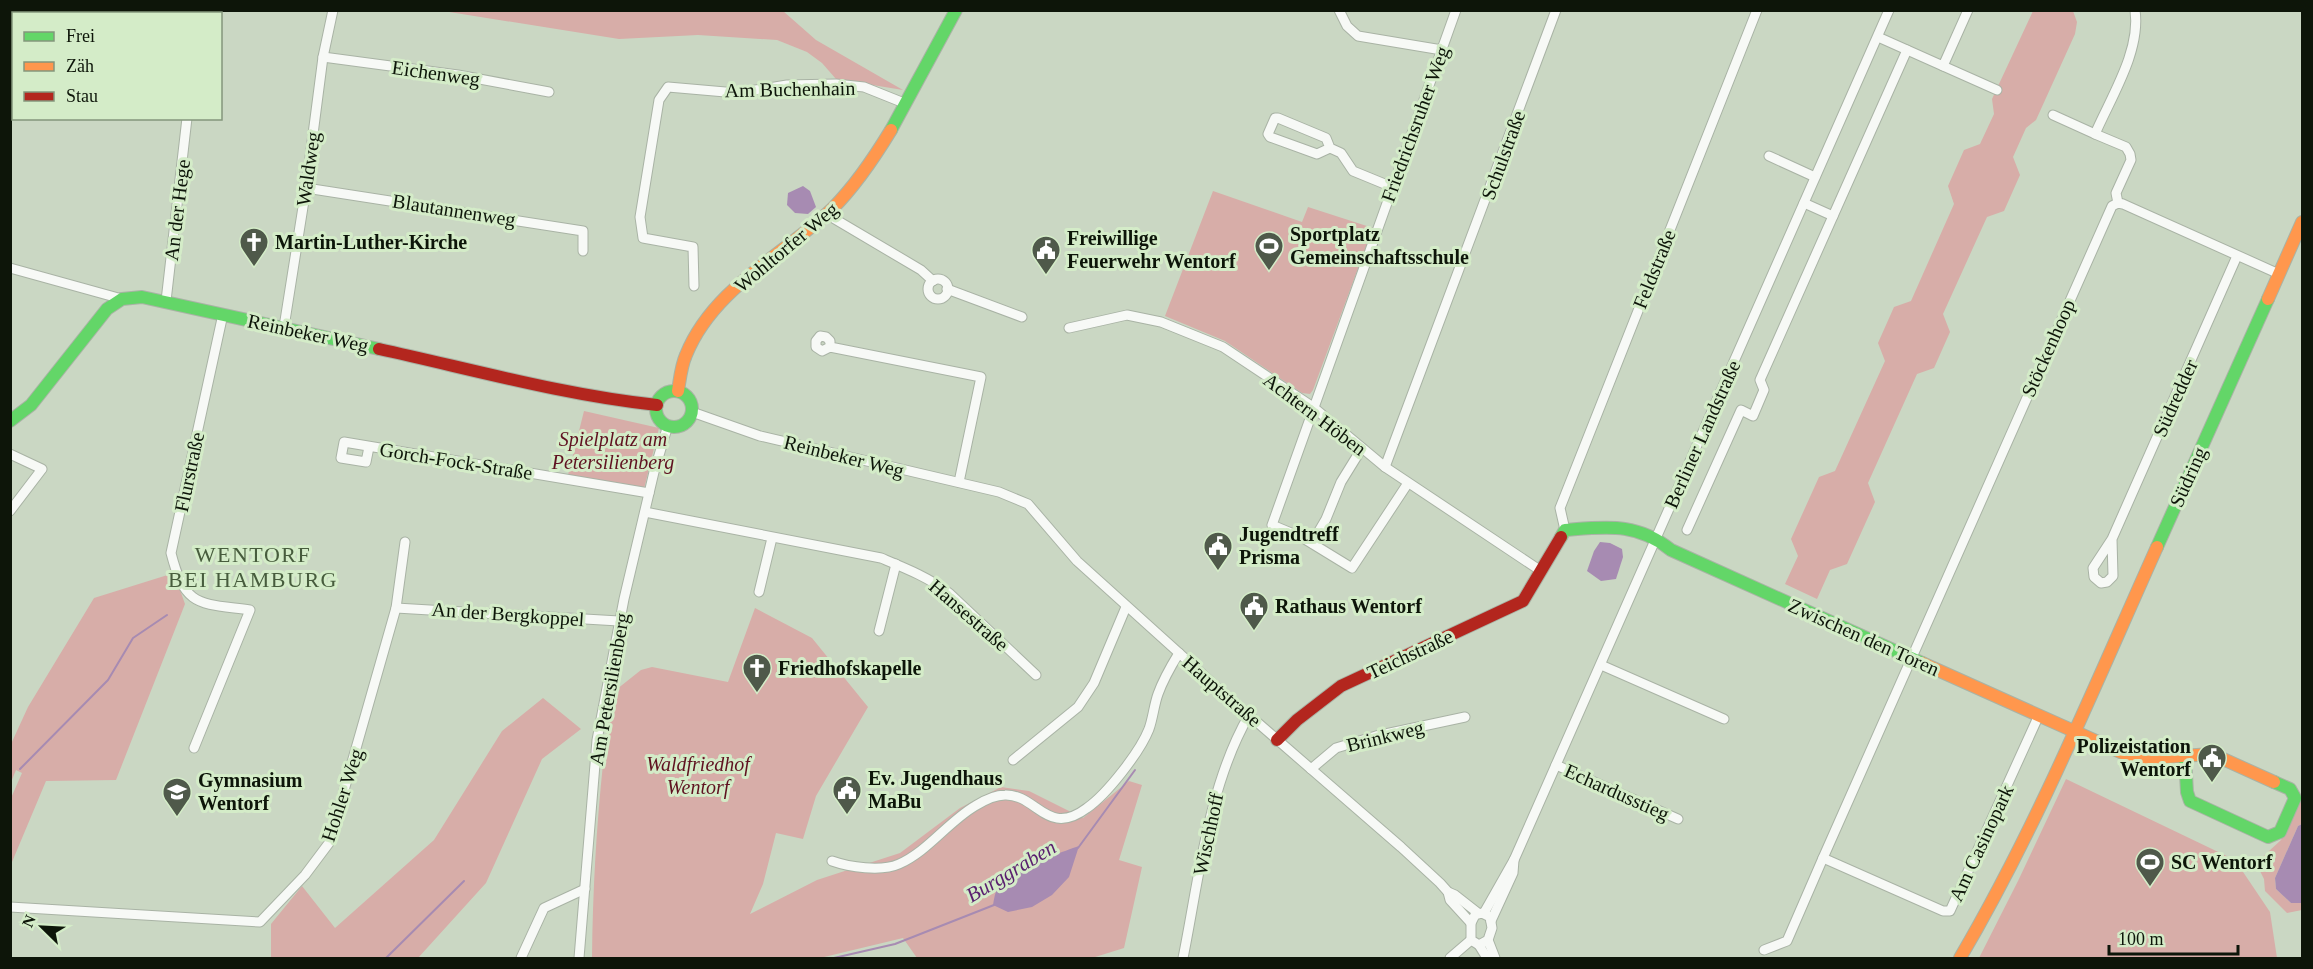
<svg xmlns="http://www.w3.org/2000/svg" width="2313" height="969" viewBox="0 0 2313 969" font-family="Georgia,serif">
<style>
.green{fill:#d7ada8}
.water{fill:#a78bb2}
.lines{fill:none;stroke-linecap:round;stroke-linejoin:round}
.stream{stroke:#a78bb2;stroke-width:2}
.street-casing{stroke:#a9b3a5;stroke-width:11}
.fast-casing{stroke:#a9b3a5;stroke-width:14}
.slow-casing{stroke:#a9b3a5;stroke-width:14}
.jam-casing{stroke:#a9b3a5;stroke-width:14}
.street{stroke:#f7f9f6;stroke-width:9}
.fast{stroke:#63d668;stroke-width:12}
.slow{stroke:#ff974d;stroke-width:12}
.jam{stroke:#b3261e;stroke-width:12}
.labels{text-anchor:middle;stroke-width:6;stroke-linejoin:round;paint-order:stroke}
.street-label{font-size:20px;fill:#0d1509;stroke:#d4ecc8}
.poi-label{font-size:20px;font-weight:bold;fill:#0d1509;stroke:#d4ecc8;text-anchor:start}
.park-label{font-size:20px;font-style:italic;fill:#5f1120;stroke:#d4ecc8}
.water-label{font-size:21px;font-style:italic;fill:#5a206f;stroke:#d4ecc8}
.quarter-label{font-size:22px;letter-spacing:1.5px;fill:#475c3d;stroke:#d4ecc8}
</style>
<rect width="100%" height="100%" fill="#cad7c3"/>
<!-- green -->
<g class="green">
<path d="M443,11H783L816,40L903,90L836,79L822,63L807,52L777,40L698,35L619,39Z"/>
<path d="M2033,11H2073L2077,22L2075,34L2036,120L2026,128L2013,157L2020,175L2004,211L1987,217L1943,314L1950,332L1934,368L1917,374L1868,483L1875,502L1847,564L1830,570L1817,599L1785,584L1798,556L1791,539L1819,477L1835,471L1885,361L1878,343L1894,307L1911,301L1954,204L1948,186L1964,150L1980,144L1994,114L1992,99Z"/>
<path d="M1213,191L1302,222L1308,207L1373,228L1313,390L1310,394L1302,393L1225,341L1165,316Z"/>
<path d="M584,411L659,428L644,489L568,475Z"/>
<path d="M174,573L185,604L116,780L46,781L12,862H10L11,798L22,773L16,770L11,782V744L28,707L94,598Z"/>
<path d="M755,608L812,638L868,707L816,796L803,839L776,833L763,884L750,914L817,880L900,853L960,808L1001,787L1029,791L1083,818L1129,781L1142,785L1119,860L1142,867L1124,948L1092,958H917L903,938L820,958H592C593,870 599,781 612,693L641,670L652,667L728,682Z"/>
<path d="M543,698L581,729L542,759L486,883L418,958H271V924L302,886L335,928L434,840L502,731Z"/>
<path d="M2066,779L2235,860L2270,912L2277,958H1979L2018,881Z"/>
<path d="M2302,796V824L2298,826L2275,878L2276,889L2291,903H2300L2302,898V910L2287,913L2265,891L2264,879L2256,863L2281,840Z"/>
</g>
<!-- water -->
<g class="water">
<path d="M803,186L810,191L816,207L808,214L795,213L787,205L788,193Z"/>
<path d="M1600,542L1610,543L1622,549L1623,557L1616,579L1601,581L1587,571L1594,551Z"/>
<path d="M2302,824V898L2301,903H2291L2276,889L2275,878L2298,826Z"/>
<path d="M1079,846L1069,877L1052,895L1032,907L1008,912L993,905C994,899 995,892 998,887C1011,870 1059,853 1079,846Z"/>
</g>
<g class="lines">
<!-- stream -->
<g class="stream">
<path d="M20,769L108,680L133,638L167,615"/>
<path d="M1078,848L1135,770"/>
<path d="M386,958L464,881"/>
<path d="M834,958L895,944L994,905"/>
</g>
<!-- street casing -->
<g class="street-casing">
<g id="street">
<path d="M1339,10L1347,26L1358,36L1442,50"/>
<path d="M200,14V10"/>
<path d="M1878,37L1943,66L1968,10"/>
<path d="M323,57L458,75L549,92"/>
<path d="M1943,66L1997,90"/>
<path d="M2053,115L2095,134"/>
<path d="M1330,148L1317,154L1270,137L1268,134L1275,118H1278L1326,138L1330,148L1341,153L1353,171L1392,187"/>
<path d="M1769,156L1815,177"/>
<path d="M306,188L583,231V251"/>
<path d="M1804,203L1833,216"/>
<path d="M2118,203L2116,193L2131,160L2130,154L2126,147L2095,134C2111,97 2141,51 2135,10"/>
<path d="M828,215L921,270L933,281"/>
<path d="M10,268L122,299"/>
<circle cx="938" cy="289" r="10"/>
<path d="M694,286L693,247L643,238L640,217L659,100L668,87L737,93L787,85L836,84L864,87L904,103"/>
<path d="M947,289L1022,317"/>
<path d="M166,301L187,118"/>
<path d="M284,327L306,188L323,57L333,10"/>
<path d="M1069,328L1127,315L1161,322L1223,347L1313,407L1385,467L1541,571"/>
<path d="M830,347V341L826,337L820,336L816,341V347L822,351L830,347L981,377L959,482"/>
<path d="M692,412L760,436L999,492L1028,504L1077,561L1220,690L1401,847L1440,883L1448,892L1450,900L1471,923"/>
<path d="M369,447L366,462L341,458L344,442L649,493"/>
<path d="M10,454L42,469L10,511"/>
<path d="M1385,467L1556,10"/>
<path d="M1408,483L1352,568L1303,538L1272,525L1456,10"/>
<path d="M645,512L881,558C905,568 928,577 949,593L1036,675"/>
<path d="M1565,530L1560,508L1757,10"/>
<path d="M1687,530L1741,410L1753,416L1764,390L1760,380L1907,50"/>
<path d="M2112,539L2113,576L2107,582L2101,583L2094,577L2093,568L2112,539L2237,256"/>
<path d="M1312,543L1326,519L1341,482L1362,448"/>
<path d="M759,592L772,538"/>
<path d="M396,608L619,621"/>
<path d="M879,631L896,564"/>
<path d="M1601,665L1724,719"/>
<path d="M2039,715L1950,911H1943L1823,858L2112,206L2118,203L2123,204L2279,274"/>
<path d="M194,748L250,610C199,603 185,608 171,553L223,314"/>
<path d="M1013,760L1078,707L1094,683L1126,607"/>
<path d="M1556,765L1678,819"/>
<path d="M1311,769L1336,748L1376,736L1465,717"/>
<path d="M832,861C849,867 881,872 899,864C927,852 948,822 975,806C983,801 995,795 1005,795C1037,794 1047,838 1087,808C1107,794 1140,752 1149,729C1153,718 1154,705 1158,694C1163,680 1171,666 1179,653"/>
<path d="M1448,892L1455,895L1478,913"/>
<path d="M10,907L260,922L305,875L329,843L396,608L405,542"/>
<path d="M1482,913L1490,917L1492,928L1488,940L1479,945L1471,940V923L1475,915Z"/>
<path d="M1484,913L1514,860L1889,10"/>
<path d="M1491,921L1513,873L1514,860"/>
<path d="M1488,940L1495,958"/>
<path d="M1479,945L1487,958"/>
<path d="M1764,950L1787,941L1823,858"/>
<path d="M521,958L544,908L585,889"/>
<path d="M579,958L597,740L624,599L654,472L668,425"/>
<path d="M1183,958C1199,879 1208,786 1249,715"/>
<path d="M1450,958L1471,940"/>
</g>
</g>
<!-- fast casing -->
<g class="fast-casing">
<g id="fast">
<path d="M891,130L956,10"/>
<circle cx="674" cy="409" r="18"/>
<path d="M10,421L31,405L107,309L122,299L142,297L379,349"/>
<path d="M1561,537L1565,530C1606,527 1637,522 1671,550L1922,663"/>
<path d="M2157,547L2268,299"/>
<path d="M2185,757L2187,792L2190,801L2268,837L2280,832L2295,798L2290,789L2274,782"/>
</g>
</g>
<!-- slow casing -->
<g class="slow-casing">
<g id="slow">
<path d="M2268,299L2302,222"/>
<path d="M678,391C680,379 681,366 686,355C713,288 784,255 833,208C856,185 874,158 891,130"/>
<path d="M1922,663L2136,759L2212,754L2274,782"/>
<path d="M1960,958C2037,827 2095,685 2157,547"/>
</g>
</g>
<!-- jam casing -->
<g class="jam-casing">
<g id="jam">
<path d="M379,349C471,369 563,395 657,405"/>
<path d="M1277,740L1297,720L1341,686L1523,601L1561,537"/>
</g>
</g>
<!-- street -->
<use href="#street" class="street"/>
<!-- fast -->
<use href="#fast" class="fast"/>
<!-- slow -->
<use href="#slow" class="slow"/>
<!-- jam -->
<use href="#jam" class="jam"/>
</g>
<!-- icons -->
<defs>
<g id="church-pin" transform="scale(1.5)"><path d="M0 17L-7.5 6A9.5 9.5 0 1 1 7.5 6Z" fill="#4f594a" stroke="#d4ecc8"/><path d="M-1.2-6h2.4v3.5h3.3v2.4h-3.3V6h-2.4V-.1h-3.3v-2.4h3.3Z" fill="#fff"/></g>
<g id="stadium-pin" transform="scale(1.5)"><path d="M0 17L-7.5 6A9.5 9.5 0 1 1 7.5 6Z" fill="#4f594a" stroke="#d4ecc8"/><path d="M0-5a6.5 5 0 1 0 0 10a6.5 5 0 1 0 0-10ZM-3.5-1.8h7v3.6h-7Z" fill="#fff"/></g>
<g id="civic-pin" transform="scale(1.5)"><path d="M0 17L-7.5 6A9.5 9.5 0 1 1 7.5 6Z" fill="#4f594a" stroke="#d4ecc8"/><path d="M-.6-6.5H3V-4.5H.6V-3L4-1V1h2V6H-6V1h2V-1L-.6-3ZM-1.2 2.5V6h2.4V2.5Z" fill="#fff"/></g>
<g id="school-pin" transform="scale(1.5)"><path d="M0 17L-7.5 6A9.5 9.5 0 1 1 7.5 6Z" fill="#4f594a" stroke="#d4ecc8"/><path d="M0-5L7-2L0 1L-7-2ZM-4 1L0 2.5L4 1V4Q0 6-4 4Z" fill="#fff"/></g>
</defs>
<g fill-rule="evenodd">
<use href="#church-pin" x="254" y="242"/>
<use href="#stadium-pin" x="1269" y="246"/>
<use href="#civic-pin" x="1046" y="250"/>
<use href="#civic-pin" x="1218" y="546"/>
<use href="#civic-pin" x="1254" y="606"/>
<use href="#church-pin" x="757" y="668"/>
<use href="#civic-pin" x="2212" y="758"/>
<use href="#civic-pin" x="847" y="790"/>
<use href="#school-pin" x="177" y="792"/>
<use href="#stadium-pin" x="2150" y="862"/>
</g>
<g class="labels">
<!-- street labels -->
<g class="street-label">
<text transform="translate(436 73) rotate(8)" y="7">Eichenweg</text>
<text transform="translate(790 89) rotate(-1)" y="7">Am Buchenhain</text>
<text transform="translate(1415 124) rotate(-70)" y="7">Friedrichsruher Weg</text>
<text transform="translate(1503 155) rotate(-70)" y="7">Schulstraße</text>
<text transform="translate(308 169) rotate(-82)" y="7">Waldweg</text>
<text transform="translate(177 210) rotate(-83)" y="7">An der Hege</text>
<text transform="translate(454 210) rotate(9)" y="7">Blautannenweg</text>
<text transform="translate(786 247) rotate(-40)" y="7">Wohltorfer Weg</text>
<text transform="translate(1654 269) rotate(-68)" y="7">Feldstraße</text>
<text transform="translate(308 333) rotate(12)" y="7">Reinbeker Weg</text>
<text transform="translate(2048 348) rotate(-66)" y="7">Stöckenhoop</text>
<text transform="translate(2175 398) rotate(-66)" y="7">Südredder</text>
<text transform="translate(1315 414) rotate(37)" y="7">Achtern Höben</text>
<text transform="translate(1702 434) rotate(-66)" y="7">Berliner Landstraße</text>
<text transform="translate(844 456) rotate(14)" y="7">Reinbeker Weg</text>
<text transform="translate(456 461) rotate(9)" y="7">Gorch-Fock-Straße</text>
<text transform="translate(189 472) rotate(-78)" y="7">Flurstraße</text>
<text transform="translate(2188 477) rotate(-66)" y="7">Südring</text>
<text transform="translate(508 614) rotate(4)" y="7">An der Bergkoppel</text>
<text transform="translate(969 615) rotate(41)" y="7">Hansestraße</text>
<text transform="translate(1864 637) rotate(24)" y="7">Zwischen den Toren</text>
<text transform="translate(1410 654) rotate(-25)" y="7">Teichstraße</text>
<text transform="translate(609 689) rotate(-80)" y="7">Am Petersilienberg</text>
<text transform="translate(1222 691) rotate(41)" y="7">Hauptstraße</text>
<text transform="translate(1385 736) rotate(-14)" y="7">Brinkweg</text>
<text transform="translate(1617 792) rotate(24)" y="7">Echardusstieg</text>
<text transform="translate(342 795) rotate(-72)" y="7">Hohler Weg</text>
<text transform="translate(1208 834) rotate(-78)" y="7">Wischhoff</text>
<text transform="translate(1981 843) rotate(-65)" y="7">Am Casinopark</text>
</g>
<!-- poi labels -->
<g class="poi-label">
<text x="1290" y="241">Sportplatz<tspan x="1290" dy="23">Gemeinschaftsschule</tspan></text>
<text x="1067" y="245">Freiwillige<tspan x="1067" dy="23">Feuerwehr Wentorf</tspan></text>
<text x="275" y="249">Martin-Luther-Kirche</text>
<text x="1239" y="541">Jugendtreff<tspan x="1239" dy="23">Prisma</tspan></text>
<text x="1275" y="613">Rathaus Wentorf</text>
<text x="778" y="675">Friedhofskapelle</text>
<text x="2191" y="753" text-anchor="end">Polizeistation<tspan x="2191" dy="23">Wentorf</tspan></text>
<text x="868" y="785">Ev. Jugendhaus<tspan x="868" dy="23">MaBu</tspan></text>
<text x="198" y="787">Gymnasium<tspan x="198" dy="23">Wentorf</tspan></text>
<text x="2171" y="869">SC Wentorf</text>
</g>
<!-- park labels -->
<g class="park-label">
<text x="613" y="446">Spielplatz am<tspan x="613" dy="23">Petersilienberg</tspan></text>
<text x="698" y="771">Waldfriedhof<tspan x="698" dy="23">Wentorf</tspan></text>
</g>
<!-- water labels -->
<g class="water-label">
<text transform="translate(1011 871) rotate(-31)" y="7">Burggraben</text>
</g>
<!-- quarter labels -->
<g class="quarter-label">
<text x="253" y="562">WENTORF<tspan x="253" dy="25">BEI HAMBURG</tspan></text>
</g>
</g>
<!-- border -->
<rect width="2313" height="969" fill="none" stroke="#0d1509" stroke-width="24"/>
<!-- legend -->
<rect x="12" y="12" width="210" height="108" fill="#d4ecc8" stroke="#84967c" stroke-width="1.5"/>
<rect x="24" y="32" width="30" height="9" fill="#63d668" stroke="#84967c" stroke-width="1.5"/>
<text x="66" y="42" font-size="18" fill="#0d1509">Frei</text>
<rect x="24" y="62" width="30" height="9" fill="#ff974d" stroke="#84967c" stroke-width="1.5"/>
<text x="66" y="72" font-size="18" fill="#0d1509">Zäh</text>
<rect x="24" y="92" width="30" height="9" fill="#b3261e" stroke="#84967c" stroke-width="1.5"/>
<text x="66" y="102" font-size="18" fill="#0d1509">Stau</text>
<!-- north arrow -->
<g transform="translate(42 927) rotate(294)" stroke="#d4ecc8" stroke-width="4.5" paint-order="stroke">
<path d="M0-4.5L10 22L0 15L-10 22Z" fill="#0d1509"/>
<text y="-9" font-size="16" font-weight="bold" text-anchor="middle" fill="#0d1509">N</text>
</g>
<!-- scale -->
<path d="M2109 945v9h129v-9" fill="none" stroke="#0d1509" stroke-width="3"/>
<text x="2118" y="945" font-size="18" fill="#0d1509" stroke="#d4ecc8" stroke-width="4.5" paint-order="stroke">100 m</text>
</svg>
